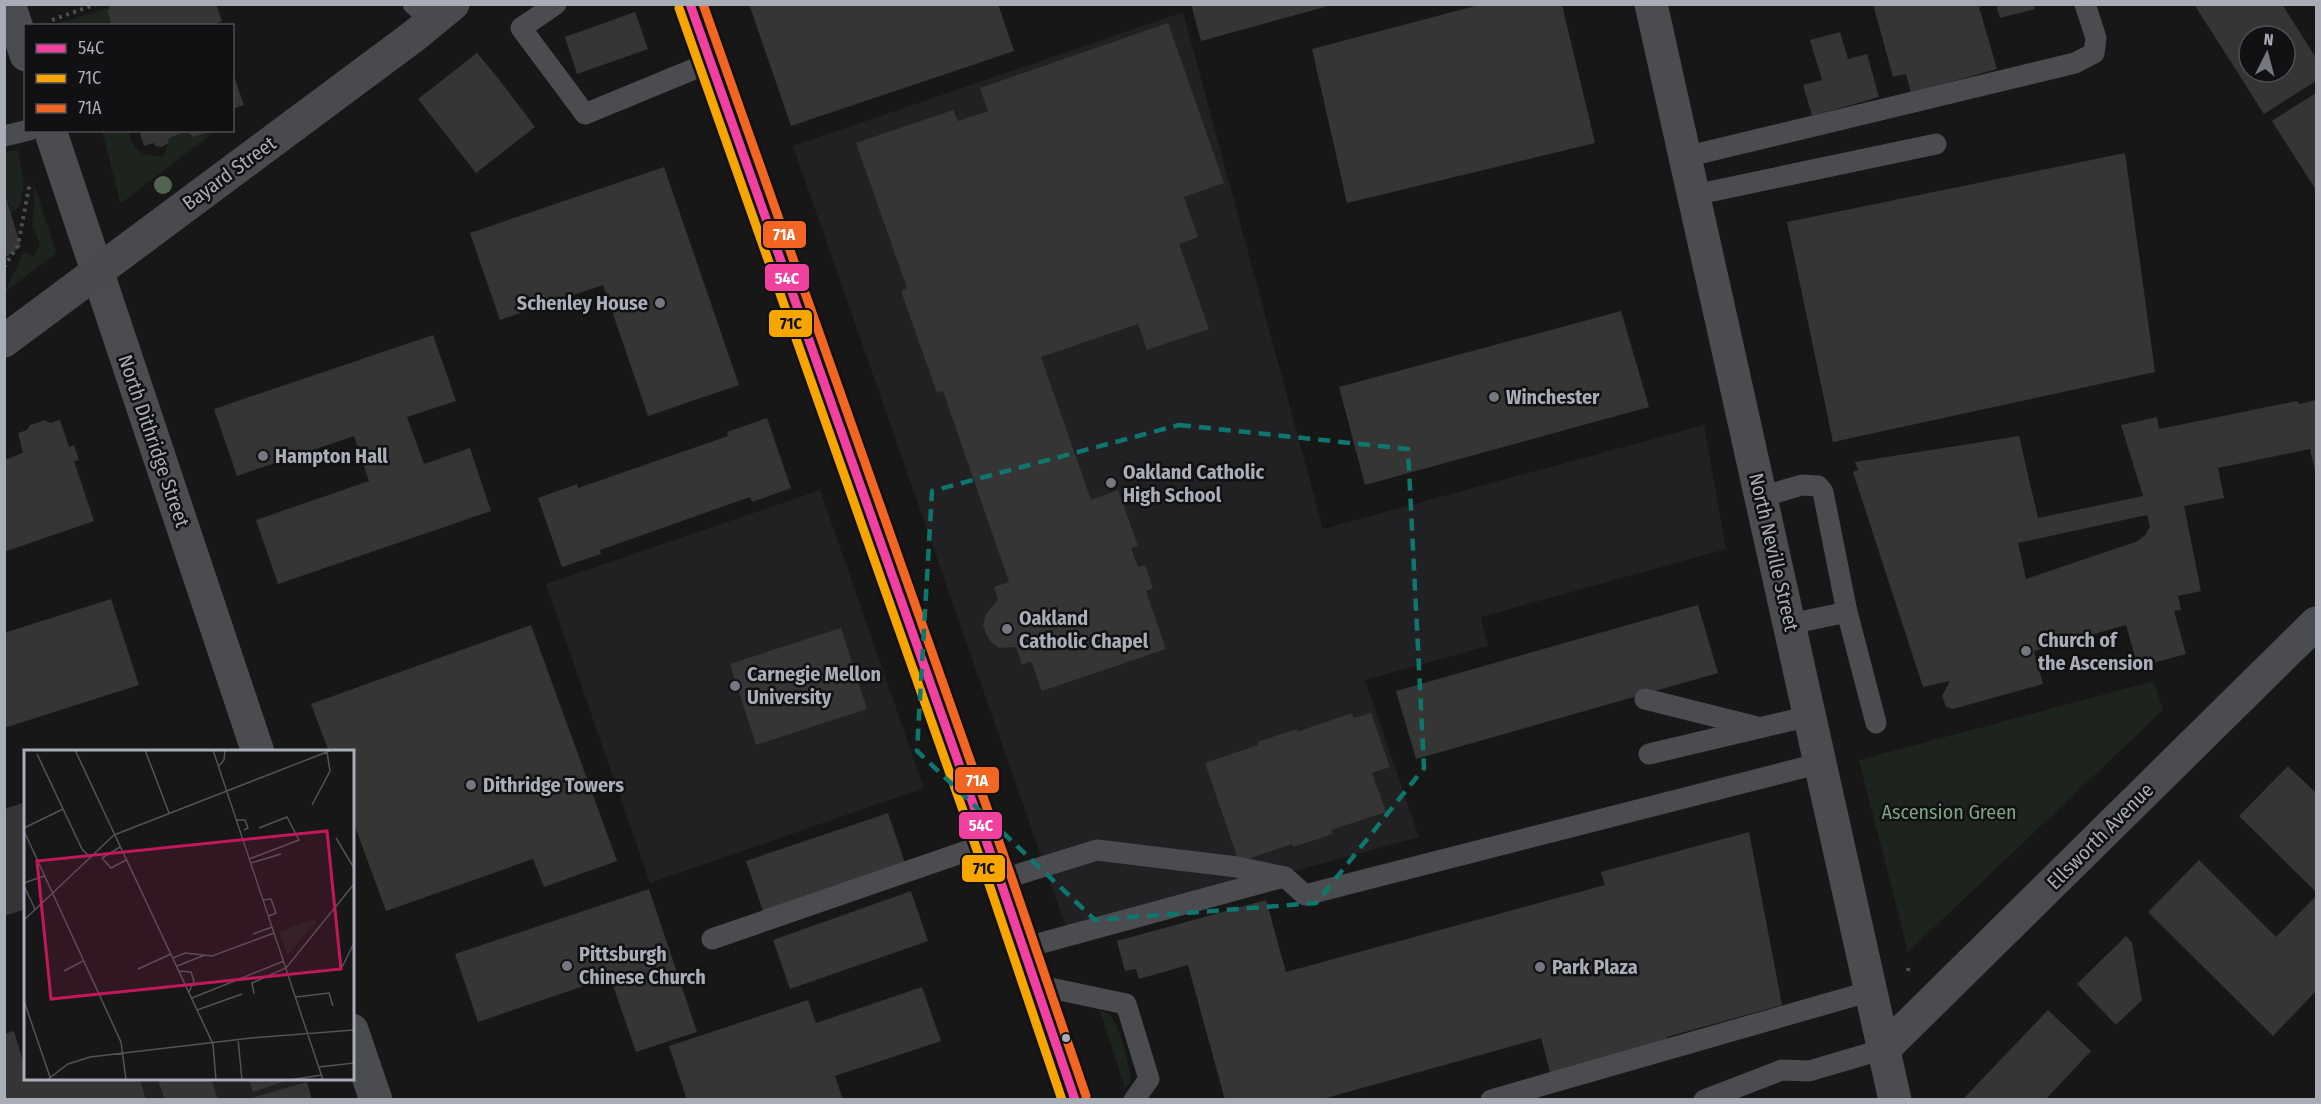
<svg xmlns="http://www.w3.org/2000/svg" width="2321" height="1104" viewBox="0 0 2321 1104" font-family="'Fira Sans Condensed',sans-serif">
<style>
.built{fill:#212123}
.green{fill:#1d241e}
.building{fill:#353536;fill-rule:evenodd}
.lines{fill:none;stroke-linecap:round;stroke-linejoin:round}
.path{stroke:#4d4e52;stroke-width:4;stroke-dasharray:3 4.5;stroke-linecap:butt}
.service{stroke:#4b4c50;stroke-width:21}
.minor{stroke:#4b4c50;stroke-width:33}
.tertiary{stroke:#4b4c50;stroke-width:33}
.secondary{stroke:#4a4a4e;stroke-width:33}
.bus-1-casing{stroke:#111113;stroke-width:14}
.bus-2-casing{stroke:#111113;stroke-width:14}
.bus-3-casing{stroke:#111113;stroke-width:14}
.bus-1{stroke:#f240a1;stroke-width:9}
.bus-2{stroke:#f7a600;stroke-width:9}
.bus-3{stroke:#f26522;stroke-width:9}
.tree{fill:#506451}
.marked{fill:none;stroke:#0f766e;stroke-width:4.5;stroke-dasharray:12 8;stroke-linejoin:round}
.poi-dot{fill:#757880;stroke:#111113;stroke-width:2}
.bus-dot{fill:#a8adb8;stroke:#111113;stroke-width:2}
.labels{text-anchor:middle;stroke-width:5;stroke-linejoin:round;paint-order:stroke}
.street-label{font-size:20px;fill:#a8adb8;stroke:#111113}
.poi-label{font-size:20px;font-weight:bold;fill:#a8adb8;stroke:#111113;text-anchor:start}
.park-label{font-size:20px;fill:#7fa381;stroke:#111113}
.inset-road{fill:none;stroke:#515357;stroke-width:1.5}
.view{fill:#c2185b;fill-opacity:0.15;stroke:#c2185b;stroke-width:3}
.inset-edge{fill:none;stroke:#a8adb8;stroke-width:3}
.line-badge{stroke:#111113;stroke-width:2}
.badge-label{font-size:16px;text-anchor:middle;font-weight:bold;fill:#fff}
.pale-badge-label{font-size:16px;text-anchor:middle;font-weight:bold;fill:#111}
</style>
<rect width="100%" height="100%" fill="#171717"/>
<!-- built -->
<g class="built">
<path d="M1183,12L1323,529L1704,425L1726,549L1481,617L1488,646L1365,680L1419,837L1068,933L793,146Z"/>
<path d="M820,490L924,788L650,883L546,584Z"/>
<path d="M140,1079H318L246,1100L146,1099Z"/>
</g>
<!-- green -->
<g class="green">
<path d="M110,7V10L107,11L112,25L57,24Z"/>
<path d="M102,131H128C134,152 142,157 164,156L169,138L186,132L194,137L215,131L124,201L120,202Z"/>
<path d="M18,150L24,183L20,206L11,213L5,189V152Z"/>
<path d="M33,182L56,251L54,255L5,292L24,251L34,257L40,244L32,225L34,203Z"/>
<path d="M2154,681L2163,710L1908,952L1859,760Z"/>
<path d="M1100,1011C1103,1012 1106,1012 1109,1014C1119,1022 1130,1068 1131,1082L1125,1088Z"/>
</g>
<!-- building -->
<g class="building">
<path d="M108,4H216L222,21L210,26H112L107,10H110Z"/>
<path d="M749,4H998L1014,51L791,126Z"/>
<path d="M1191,4H1332V5L1201,41Z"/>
<path d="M1873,4H1986L1979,7L1997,69L1911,93L1906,74L1893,77Z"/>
<path d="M1996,4H2034L2035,9L2000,18Z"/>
<path d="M2194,4H2282L2316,58V81L2264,114ZM2249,36H2285V72H2249Z"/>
<path d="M1479,5H1562L1595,143L1347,203L1312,49Z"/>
<path d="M635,12L648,49L577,74L565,37Z"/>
<path d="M1168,23L1224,183L1184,197L1198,237L1179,244L1209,329L1147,350L1138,324L1041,357L1091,500L1118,490L1138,546L1131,548L1138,567L1145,565L1153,588L1146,591L1166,649L1042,691L1031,661L1022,665L1016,647L999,648L991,642L986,634L983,625L986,614L998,600L994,587L1009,582L943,391L937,393L901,291L907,288L856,143L953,110L958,121L988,111L980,88Z"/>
<path d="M1840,32L1848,59L1867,54L1879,97L1812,116L1803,85L1822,80L1810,40Z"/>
<path d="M477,53L498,78L535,127L476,173L418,99Z"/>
<path d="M232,71L244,105L232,109Z"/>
<path d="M2316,93V190L2272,121Z"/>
<path d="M139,130H212V131L194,137L186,132L169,138L168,143L162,147L156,146L153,143L144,146Z"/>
<path d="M2125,153L2155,372L1833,442L1787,222Z"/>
<path d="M664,167L739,385L648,416L603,285L500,320L470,233Z"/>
<path d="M4,191L21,247L4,258Z"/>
<path d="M1621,311L1649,407L1365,485L1339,387Z"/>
<path d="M433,335L456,401L407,417L424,464L470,448L491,511L278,584L256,520L369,481L354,436L237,476L214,409Z"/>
<path d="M2316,400V475L2310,449L2218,468L2224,498L2184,506L2201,591L2178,596L2181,610L2174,611L2186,654L2138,667L2126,625L2034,651L2043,684L1953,709L1946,707L1942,696L1950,681L1923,687L1853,472L1858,470L1855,462L2019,436L2038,518L2143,496L2121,425L2157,417L2159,429L2297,401L2300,404ZM2147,515L2150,526L2146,534L2138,541L2026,579L2018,543Z"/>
<path d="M767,418L791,488L752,502L750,497L600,550L601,554L562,567L538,498L577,484L578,488L728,436L727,432Z"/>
<path d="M45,420L50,423L60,420L69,447L74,445L79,460L74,461L94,521L4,552V460L23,453L18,433L27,430L30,425Z"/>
<path d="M111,599L139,685L4,728V633Z"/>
<path d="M1698,605L1718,673L1416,759L1396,691Z"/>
<path d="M531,625L617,861L544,887L533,859L386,911L352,818V752H329L311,704Z"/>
<path d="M841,628L867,709L756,745L730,664Z"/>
<path d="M1352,713L1354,718L1371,713L1390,767L1372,773L1386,812L1331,830L1333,834L1293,847L1292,844L1239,862L1205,763L1258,745L1257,742L1297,729V732Z"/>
<path d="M2288,766L2316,793V892L2239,816Z"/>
<path d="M26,802V909L4,916V809Z"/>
<path d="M888,813L906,866L764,914L746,861Z"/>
<path d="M1749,832L1782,1005L1667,1037L1669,1043L1551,1076L1541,1038L1319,1100H1225L1188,965L1139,979L1136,969L1125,971L1117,941L1266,900L1286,972L1605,885L1601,872Z"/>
<path d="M2199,860L2276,937L2316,896V991L2273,1036L2148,912Z"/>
<path d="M649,889L697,1032L636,1052L610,977L478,1022L455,954Z"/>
<path d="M911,891L928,941L790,989L773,940Z"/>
<path d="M2126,936L2132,943L2142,1000L2116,1025L2077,984Z"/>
<path d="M922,987L941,1041L835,1076L843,1100H687L669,1046L808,1000L816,1023Z"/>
<path d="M2048,1010L2091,1051L2045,1100H1966L1965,1097Z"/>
<path d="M14,1031L23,1061L26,1060V1078H140L146,1100H4V1034Z"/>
<path d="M157,1078H211L218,1100H165Z"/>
<path d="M248,1078H291V1079L253,1092Z"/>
<path d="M307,1082L312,1100H248V1099Z"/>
</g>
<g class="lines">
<!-- path -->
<g class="path">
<path d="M52,20L97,4"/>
<path d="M4,267L18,245L30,182"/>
<path d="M1908,971L1909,964"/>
</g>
<!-- service -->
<g class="service">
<path d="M413,4L433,21"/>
<path d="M556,4L521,28L585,114L711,62"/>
<path d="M4,136L29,130"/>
<path d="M1685,157L2075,63L2094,53L2096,38L2085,4"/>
<path d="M1694,195L1936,144"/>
<path d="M1761,497L1802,485L1818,486L1823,492L1847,612L1790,624"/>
<path d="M1847,612L1876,723"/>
<path d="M1645,699L1757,727"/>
<path d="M1649,754L1810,716"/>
<path d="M1000,880L1097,850L1237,867L1285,877L1305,895L1821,763"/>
<path d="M712,939L987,844"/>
<path d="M1023,948L1280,878"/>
<path d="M1036,985L1126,1004L1149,1079L1134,1100"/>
<path d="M1491,1100L1871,991"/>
<path d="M1704,1100L1782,1070L1809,1071L1884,1049"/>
</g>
<!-- minor -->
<g class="minor">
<path d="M9,4L26,55"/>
<path d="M50,130L258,752"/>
<path d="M352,1030L376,1100"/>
</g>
<!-- tertiary -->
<g class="tertiary">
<path d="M1651,4L1895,1100"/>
<path d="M1884,1049L2316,623"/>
</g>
<!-- secondary -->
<g class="secondary">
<path d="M690,4L1000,880L1075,1100"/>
<path d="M4,341L414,36L453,4"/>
</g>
<!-- bus-1 casing -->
<g class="bus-1-casing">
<path id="bus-1" d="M690,4L1000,880L1075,1100"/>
</g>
<!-- bus-2 casing -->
<g class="bus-2-casing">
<path id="bus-2" d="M679,8L989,884L1062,1100"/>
</g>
<!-- bus-3 casing -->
<g class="bus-3-casing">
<path id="bus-3" d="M703,4L1011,876L1086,1096"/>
</g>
<!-- bus-1 -->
<use href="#bus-1" class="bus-1"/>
<!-- bus-2 -->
<use href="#bus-2" class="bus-2"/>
<!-- bus-3 -->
<use href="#bus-3" class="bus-3"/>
</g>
<!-- trees -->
<circle class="tree" cx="163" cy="185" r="9"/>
<!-- marked area -->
<path class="marked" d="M1179,425L1408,449L1424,768L1316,903L1095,920L917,751L932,491Z"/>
<!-- markers -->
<g class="poi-dot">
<circle cx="660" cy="303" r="6"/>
<circle cx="1494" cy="397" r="6"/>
<circle cx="263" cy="456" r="6"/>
<circle cx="1111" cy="483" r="6"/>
<circle cx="1007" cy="629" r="6"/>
<circle cx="2026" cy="651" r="6"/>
<circle cx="735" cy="686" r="6"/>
<circle cx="471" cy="785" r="6"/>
<circle cx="567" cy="966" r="6"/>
<circle cx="1540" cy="967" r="6"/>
</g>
<circle class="bus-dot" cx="1066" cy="1038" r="5"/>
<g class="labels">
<!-- street labels -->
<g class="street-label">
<text transform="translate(229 173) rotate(-36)" y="7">Bayard Street</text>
<text transform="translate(154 441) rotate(71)" y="7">North Dithridge Street</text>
<text transform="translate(1774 552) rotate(77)" y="7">North Neville Street</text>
<text transform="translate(2100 836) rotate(-45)" y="7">Ellsworth Avenue</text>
</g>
<!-- poi labels -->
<g class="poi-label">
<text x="648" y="310" text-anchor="end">Schenley House</text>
<text x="1506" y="404">Winchester</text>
<text x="275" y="463">Hampton Hall</text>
<text x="1123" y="479">Oakland Catholic<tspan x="1123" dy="23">High School</tspan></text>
<text x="1019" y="625">Oakland<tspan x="1019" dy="23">Catholic Chapel</tspan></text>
<text x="2038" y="647">Church of<tspan x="2038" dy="23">the Ascension</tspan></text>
<text x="747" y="681">Carnegie Mellon<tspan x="747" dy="23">University</tspan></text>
<text x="483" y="792">Dithridge Towers</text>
<text x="579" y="961">Pittsburgh<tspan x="579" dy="23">Chinese Church</tspan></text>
<text x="1552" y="974">Park Plaza</text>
</g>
<!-- park labels -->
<g class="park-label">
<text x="1949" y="819">Ascension Green</text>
</g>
</g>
<!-- overview -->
<g transform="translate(24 750)">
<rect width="330" height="330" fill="#171717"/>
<path d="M291,168L292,172L264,205L255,182Z" fill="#1d241e"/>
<path class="inset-road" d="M51,0L189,294L192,330M121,0L145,63M189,0L299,330M13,4L58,99L67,108M194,17L200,10L201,0M288,55L306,21L303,2M212,70H221L224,78L220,80M0,78L39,59M0,81L97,292L102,330M90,85L308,0M312,88L330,118M96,97L78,108L87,118L102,110M225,109L275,90L263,67L235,78M227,113L257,104M0,133L20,126M0,136L11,159M239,150L247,149L252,163L245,166M0,170L90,85M229,184L248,177M149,208L161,203L188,206L250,183M153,216L181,205M318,217L330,193M114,219L147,204M40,221L59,211M155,221L167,222L170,231L165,242M230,244L228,233L262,218L330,134M272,247L305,243L309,256M168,248L260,211M0,251L26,327M173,260L218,244M214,289L218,330M295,317L330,313M23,330L44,314L66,307L227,288L330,280M265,330L298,325"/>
<path class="view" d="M303,81L317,219L27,249L13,111Z"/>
<rect width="330" height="330" class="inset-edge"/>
</g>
<g class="line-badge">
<rect x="762" y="220" width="45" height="29" rx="6" fill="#f26522"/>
<rect x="764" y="263" width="46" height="29" rx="6" fill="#f240a1"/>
<rect x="768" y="309" width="45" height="29" rx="6" fill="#f7a600"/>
<rect x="954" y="766" width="46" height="28" rx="6" fill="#f26522"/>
<rect x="958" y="811" width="45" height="29" rx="6" fill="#f240a1"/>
<rect x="961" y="854" width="45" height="29" rx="6" fill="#f7a600"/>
</g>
<g class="badge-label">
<text x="784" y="240">71A</text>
<text x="787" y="284">54C</text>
<text x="977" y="786">71A</text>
<text x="981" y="831">54C</text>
</g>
<g class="pale-badge-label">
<text x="791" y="329">71C</text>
<text x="984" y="874">71C</text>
</g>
<!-- border -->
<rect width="2321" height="1104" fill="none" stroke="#a8adb8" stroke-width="12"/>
<!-- legend -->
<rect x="24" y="24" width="210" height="108" fill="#111113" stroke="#4d4f55" stroke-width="1.5"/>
<rect x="36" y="44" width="30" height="9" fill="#f240a1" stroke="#4d4f55" stroke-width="1.5"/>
<text x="78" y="54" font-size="18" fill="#a8adb8">54C</text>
<rect x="36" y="74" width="30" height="9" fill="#f7a600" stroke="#4d4f55" stroke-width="1.5"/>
<text x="78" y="84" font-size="18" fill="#a8adb8">71C</text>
<rect x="36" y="104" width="30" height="9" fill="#f26522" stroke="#4d4f55" stroke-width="1.5"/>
<text x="78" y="114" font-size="18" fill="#a8adb8">71A</text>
<!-- north arrow -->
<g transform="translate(2267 54) rotate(6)"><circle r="28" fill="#111113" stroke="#4d4f55" stroke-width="1.5"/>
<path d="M0-4.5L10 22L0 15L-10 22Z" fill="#757880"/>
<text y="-9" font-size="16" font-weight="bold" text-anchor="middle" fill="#a8adb8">N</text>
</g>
</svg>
